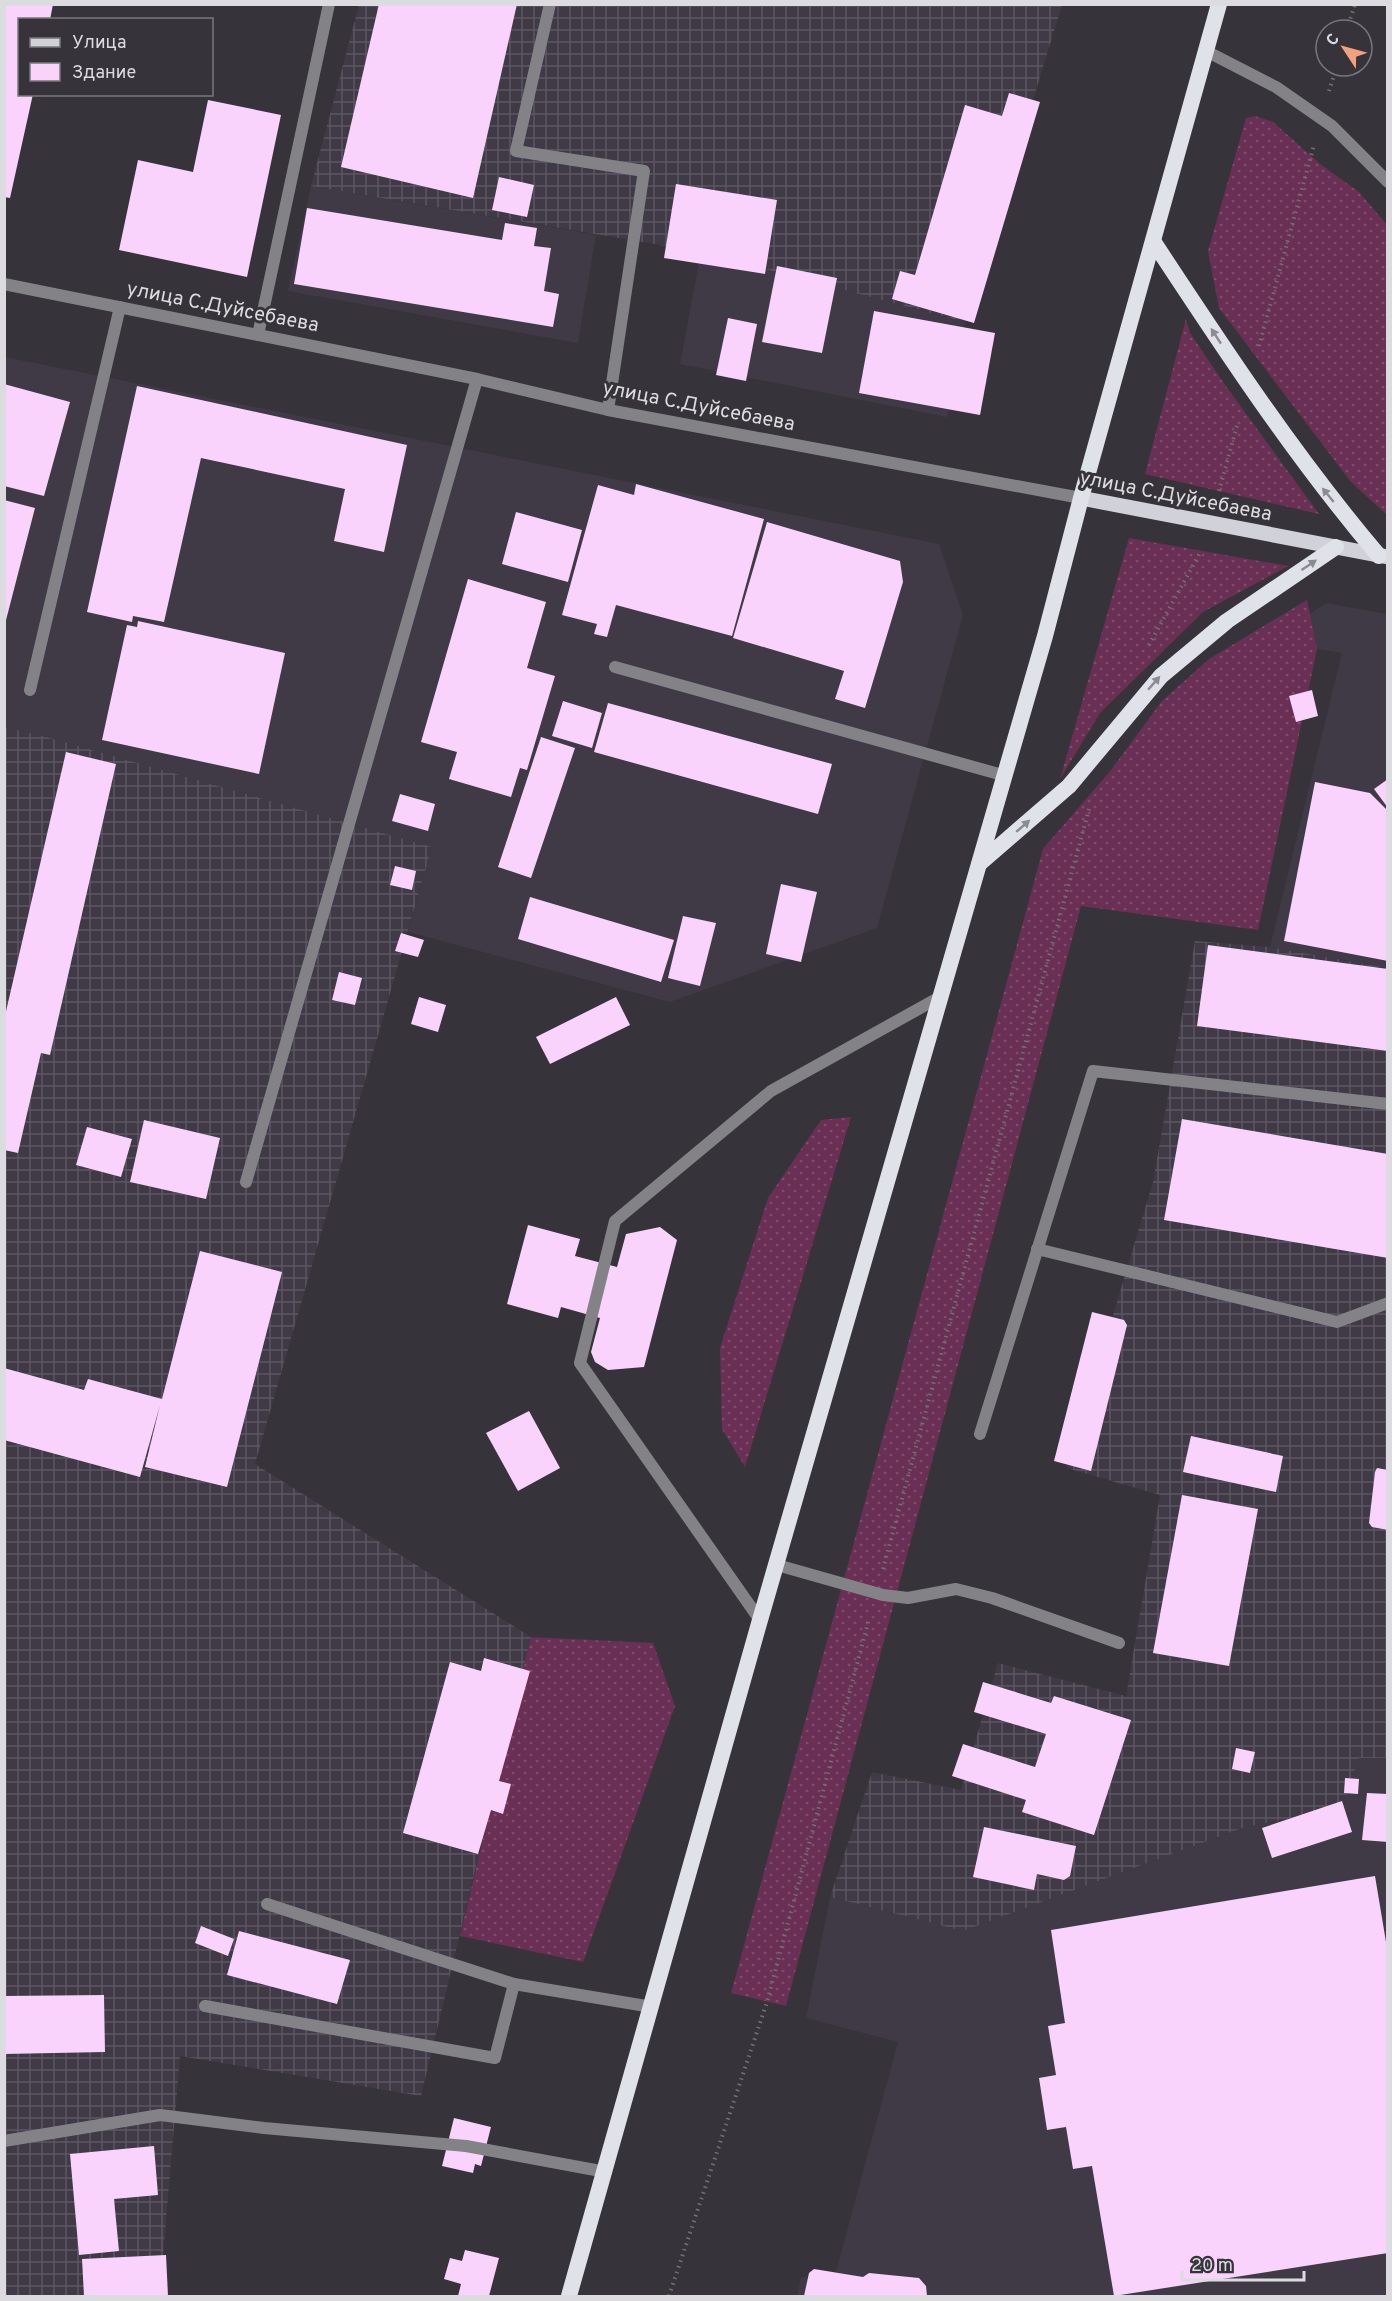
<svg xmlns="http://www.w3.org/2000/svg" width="1392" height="2301" viewBox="0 0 1392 2301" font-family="Overpass,sans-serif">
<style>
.built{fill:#3f3a46}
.industrial{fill:url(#industrial-grid)}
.grass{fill:url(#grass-dots)}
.building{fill:#f9d3fc}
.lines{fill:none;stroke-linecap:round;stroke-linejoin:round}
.path{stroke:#717075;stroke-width:4;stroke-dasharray:1.5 4.5;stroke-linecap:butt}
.service{stroke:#838387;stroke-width:12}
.minor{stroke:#838387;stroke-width:12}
.tertiary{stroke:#838387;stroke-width:12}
.primary{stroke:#d1d2d9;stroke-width:15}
.trunk{stroke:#e0e2e9;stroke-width:16}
.oneway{fill:#8b8b92}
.labels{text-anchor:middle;stroke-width:6;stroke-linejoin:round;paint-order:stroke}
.street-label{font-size:20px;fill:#dcdbdf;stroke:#36343a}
</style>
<defs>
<pattern id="industrial-grid" width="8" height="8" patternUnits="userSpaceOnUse" patternTransform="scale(1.5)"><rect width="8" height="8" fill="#3f3a46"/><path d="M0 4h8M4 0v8" fill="none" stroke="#5a5660"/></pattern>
<pattern id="grass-dots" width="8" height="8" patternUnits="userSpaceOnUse" patternTransform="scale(1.5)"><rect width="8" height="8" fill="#6a2f54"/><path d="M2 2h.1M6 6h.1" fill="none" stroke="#7f4d6c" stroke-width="1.8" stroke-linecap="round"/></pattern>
</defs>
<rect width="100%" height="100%" fill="#36343a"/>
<!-- built -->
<g class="built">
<path d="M311,186L596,235L578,343L288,291Z"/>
<path d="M701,252L965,322L947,417L680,364Z"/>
<path d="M5,357L939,544L963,615L877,928L670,1002L408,932L432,847L43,736L5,727Z"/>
<path d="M1326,603L1387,614V968L1270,947L1342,653L1268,641Z"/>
<path d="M1359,1757L1387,1758V2296H797L801,2277L834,2279L898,2042L806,2018L830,1897L963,1931L1245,1827L1343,1808Z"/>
</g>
<!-- industrial -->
<g class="industrial">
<path d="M359,5H1062L965,322L701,252L311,186Z"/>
<path d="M5,727L43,736L432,847L255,1464L531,1637L421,2096L180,2056L162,2268L165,2296H5Z"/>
<path d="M1195,941L1270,947L1387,968V1758H1359L1343,1808L1245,1827L963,1931L830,1897L872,1772L961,1790L998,1663L1126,1696L1160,1495L1067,1468L1153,1182Z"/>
</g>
<!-- grass -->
<g class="grass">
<path d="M1255,116L1273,122L1320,164L1359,192L1387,225V515L1351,482L1219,308L1208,251L1246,118Z"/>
<path d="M1186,319L1190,333L1223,382L1319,514L1145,474Z"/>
<path d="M1129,538L1288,566L1203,612L1100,713L1060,779Z"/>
<path d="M1307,600L1317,649L1258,930L1081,906L786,2006L731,1993L1043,849L1111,770L1162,701L1209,659Z"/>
<path d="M851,1117L745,1467L722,1429L720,1348L768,1198L821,1120Z"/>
<path d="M531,1637L653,1643L675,1706L583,1962L460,1936Z"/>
</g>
<!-- building -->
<g class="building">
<path d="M4,4H53L50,20H20V94H33L10,198L4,197Z"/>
<path d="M379,4H517L473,198L341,167Z"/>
<path d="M1009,93L1040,102L974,323L892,299L900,271L915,275L965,105L1002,116Z"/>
<path d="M208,100L281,115L247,277L119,250L138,160L193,172Z"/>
<path d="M499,177L534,185L527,217L492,210Z"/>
<path d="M676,184L777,200L765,274L664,258Z"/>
<path d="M307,208L502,240L505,223L537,228L534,246L551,248L544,291L559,294L553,327L294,284Z"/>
<path d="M777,266L837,278L822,353L762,342Z"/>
<path d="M874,311L995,333L980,415L859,393Z"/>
<path d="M728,318L757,324L746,381L716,375Z"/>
<path d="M4,384L70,402L44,496L4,486Z"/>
<path d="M137,386L407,445L384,552L334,541L345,489L201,458L164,622L133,616L132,622L87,612Z"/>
<path d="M636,484L764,519L732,636L616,605L607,637L594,634L597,624L562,615L598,485L634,495Z"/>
<path d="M4,500L35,508L5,624L4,623Z"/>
<path d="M516,512L582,530L568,582L502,564Z"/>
<path d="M767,522L900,561L903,582L865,708L835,699L844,671L733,638Z"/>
<path d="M468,579L546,602L527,668L555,676L527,770L520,768L511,797L449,779L457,752L421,742Z"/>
<path d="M138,621L285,653L259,774L102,740L127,625L137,627Z"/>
<path d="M1312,690L1318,716L1296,722L1289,696Z"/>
<path d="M563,701L602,713L592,748L552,736Z"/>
<path d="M608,703L832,764L818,814L594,752Z"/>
<path d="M541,737L575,748L531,878L498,867Z"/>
<path d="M66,752L116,764L50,1055L41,1053L18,1153L4,1150V1020Z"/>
<path d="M1388,779V808L1374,789Z"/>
<path d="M1315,782L1370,793L1388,811V961L1284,941Z"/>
<path d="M400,794L435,804L428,831L392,821Z"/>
<path d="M395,866L416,871L412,890L390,885Z"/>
<path d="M781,884L817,892L801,962L766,954Z"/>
<path d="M530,897L674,940L661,982L518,939Z"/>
<path d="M683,916L716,923L700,986L668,978Z"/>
<path d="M401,933L424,940L418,957L395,951Z"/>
<path d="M1208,945L1388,969V1051L1197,1026Z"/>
<path d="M339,972L362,978L355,1005L332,1000Z"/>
<path d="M419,997L446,1005L438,1032L411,1024Z"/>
<path d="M616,997L630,1025L550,1064L536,1037Z"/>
<path d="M1182,1119L1388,1154V1258L1164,1220Z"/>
<path d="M144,1120L220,1138L206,1199L130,1182Z"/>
<path d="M87,1127L132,1139L121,1177L76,1165Z"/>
<path d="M528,1225L580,1239L575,1256L617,1267L626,1234L660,1227L677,1240L644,1367L608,1370L595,1362L591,1352L600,1318L561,1307L558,1318L507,1304Z"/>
<path d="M200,1251L282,1272L227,1487L145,1467L160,1405L140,1477L4,1440V1368L84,1390L88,1379L162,1399Z"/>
<path d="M1092,1312L1124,1320L1127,1325L1091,1471L1054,1461Z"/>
<path d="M529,1411L560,1468L518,1491L486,1433Z"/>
<path d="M1191,1436L1283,1456L1276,1492L1183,1472Z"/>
<path d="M1377,1468L1388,1470V1530L1372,1527L1369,1523L1375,1472Z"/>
<path d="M1182,1495L1258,1509L1229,1666L1153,1653Z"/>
<path d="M484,1658L530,1671L499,1781L511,1784L503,1814L491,1810L478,1854L403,1833L450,1662L481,1671Z"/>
<path d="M983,1682L1051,1703L1054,1696L1131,1720L1094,1835L1022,1812L1026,1800L952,1776L963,1744L1035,1767L1046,1734L974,1712Z"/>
<path d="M1236,1748L1255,1752L1250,1773L1232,1769Z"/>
<path d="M1345,1778L1359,1779L1358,1794L1344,1793Z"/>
<path d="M1367,1793L1388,1794V1842L1362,1840Z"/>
<path d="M1342,1801L1352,1832L1272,1858L1262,1828Z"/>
<path d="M984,1827L1076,1846L1070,1876L1064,1880L1037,1874L1034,1890L973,1877Z"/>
<path d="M1375,1876L1388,1954V2253L1114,2296L1092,2166L1073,2169L1066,2127L1047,2130L1039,2078L1056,2075L1048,2026L1065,2023L1051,1930Z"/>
<path d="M201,1926L234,1939L228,1956L195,1943Z"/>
<path d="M239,1931L350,1960L337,2004L227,1975Z"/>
<path d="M104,1995L105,2052L4,2054V1996Z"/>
<path d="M454,2118L491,2127L481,2166L475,2164L473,2173L442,2166Z"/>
<path d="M154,2146L158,2195L114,2199L119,2251L79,2255L70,2154Z"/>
<path d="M465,2250L499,2258L489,2296H458L461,2284L444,2279L450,2258L462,2261Z"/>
<path d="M166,2255L168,2296H84L82,2259Z"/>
<path d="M814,2269L863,2277L869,2273L919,2278L926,2286L927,2296H804L809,2273Z"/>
</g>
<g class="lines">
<!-- path -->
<g class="path">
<path d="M1347,30L1355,4"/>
<path d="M1329,91L1337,66"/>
<path d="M1259,346L1314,145"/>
<path d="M1219,491L1238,422"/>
<path d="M1149,645L1201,551"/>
<path d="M883,1569L1089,809"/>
<path d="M669,2296L767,2002L869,1619"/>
</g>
<!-- service -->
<g class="service">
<path d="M550,4L516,151L644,171L608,410"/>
<path d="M1206,51L1276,87L1332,126L1388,182"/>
<path d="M615,667L1006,776"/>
<path d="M1037,1249L1337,1322L1388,1303"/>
<path d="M980,1434L1093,1071L1388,1104"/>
<path d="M760,1620L580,1363L615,1221L771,1091L940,997"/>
<path d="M267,1904L514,1984L652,2007"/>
<path d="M205,2006L495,2058L514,1984"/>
<path d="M4,2141L160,2115L264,2128L466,2146"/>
</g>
<!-- minor -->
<g class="minor">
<path d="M258,335L329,4"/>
<path d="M30,690L120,307"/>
<path d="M246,1182L477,379"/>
<path d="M777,1565L883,1595L908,1598L956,1589L992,1598L1119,1643"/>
<path d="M466,2146L606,2172"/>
</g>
<!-- tertiary -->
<path class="tertiary" d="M4,284L477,379L608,410L1081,498"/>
<!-- primary -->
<path class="primary" d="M1081,498L1388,557"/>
<!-- trunk -->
<g class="trunk">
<path d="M1153,241C1224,349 1295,457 1379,556"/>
<path d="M979,864L1069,786L1161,676L1227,621L1336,547"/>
<path d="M569,2296L760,1620L1045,636L1081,498L1219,4"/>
</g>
</g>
<!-- one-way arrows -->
<defs><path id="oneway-solid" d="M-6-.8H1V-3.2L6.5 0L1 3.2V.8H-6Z" transform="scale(1.5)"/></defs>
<g class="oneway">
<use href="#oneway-solid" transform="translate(1216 336) rotate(-123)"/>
<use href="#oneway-solid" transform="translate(1328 495) rotate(-129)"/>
<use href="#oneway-solid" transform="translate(1309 565) rotate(-34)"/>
<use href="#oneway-solid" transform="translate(1154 683) rotate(-49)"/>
<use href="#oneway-solid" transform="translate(1023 826) rotate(-41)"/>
</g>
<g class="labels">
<!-- street labels -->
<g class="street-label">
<text transform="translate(223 306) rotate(11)" y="7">улица С.Дуйсебаева</text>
<text transform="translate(699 405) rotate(11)" y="7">улица С.Дуйсебаева</text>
<text transform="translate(1176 495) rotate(11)" y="7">улица С.Дуйсебаева</text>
</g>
</g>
<!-- border -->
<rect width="1392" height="2301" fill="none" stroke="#dcdbdf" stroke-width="12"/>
<!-- legend -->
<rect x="18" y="18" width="195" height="78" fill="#36343a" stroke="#78777c" stroke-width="1.5"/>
<rect x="30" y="38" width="30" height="9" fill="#d1d2d9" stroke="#78777c" stroke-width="1.5"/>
<text x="72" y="48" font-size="18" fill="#dcdbdf">Улица</text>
<rect x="30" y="63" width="30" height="18" fill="#f9d3fc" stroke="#78777c" stroke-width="1.5"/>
<text x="72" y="78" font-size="18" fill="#dcdbdf">Здание</text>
<!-- north arrow -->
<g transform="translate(1344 48) rotate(306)"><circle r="28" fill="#36343a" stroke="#78777c" stroke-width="1.5"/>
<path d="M0-4.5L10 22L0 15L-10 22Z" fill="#f2a07e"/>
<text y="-9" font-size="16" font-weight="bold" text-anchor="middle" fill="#dcdbdf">С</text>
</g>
<!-- scale -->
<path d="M1182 2271v9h122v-9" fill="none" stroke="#dcdbdf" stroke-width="3"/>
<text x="1191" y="2271" font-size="18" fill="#dcdbdf" stroke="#36343a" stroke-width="4.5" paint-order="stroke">20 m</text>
</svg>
